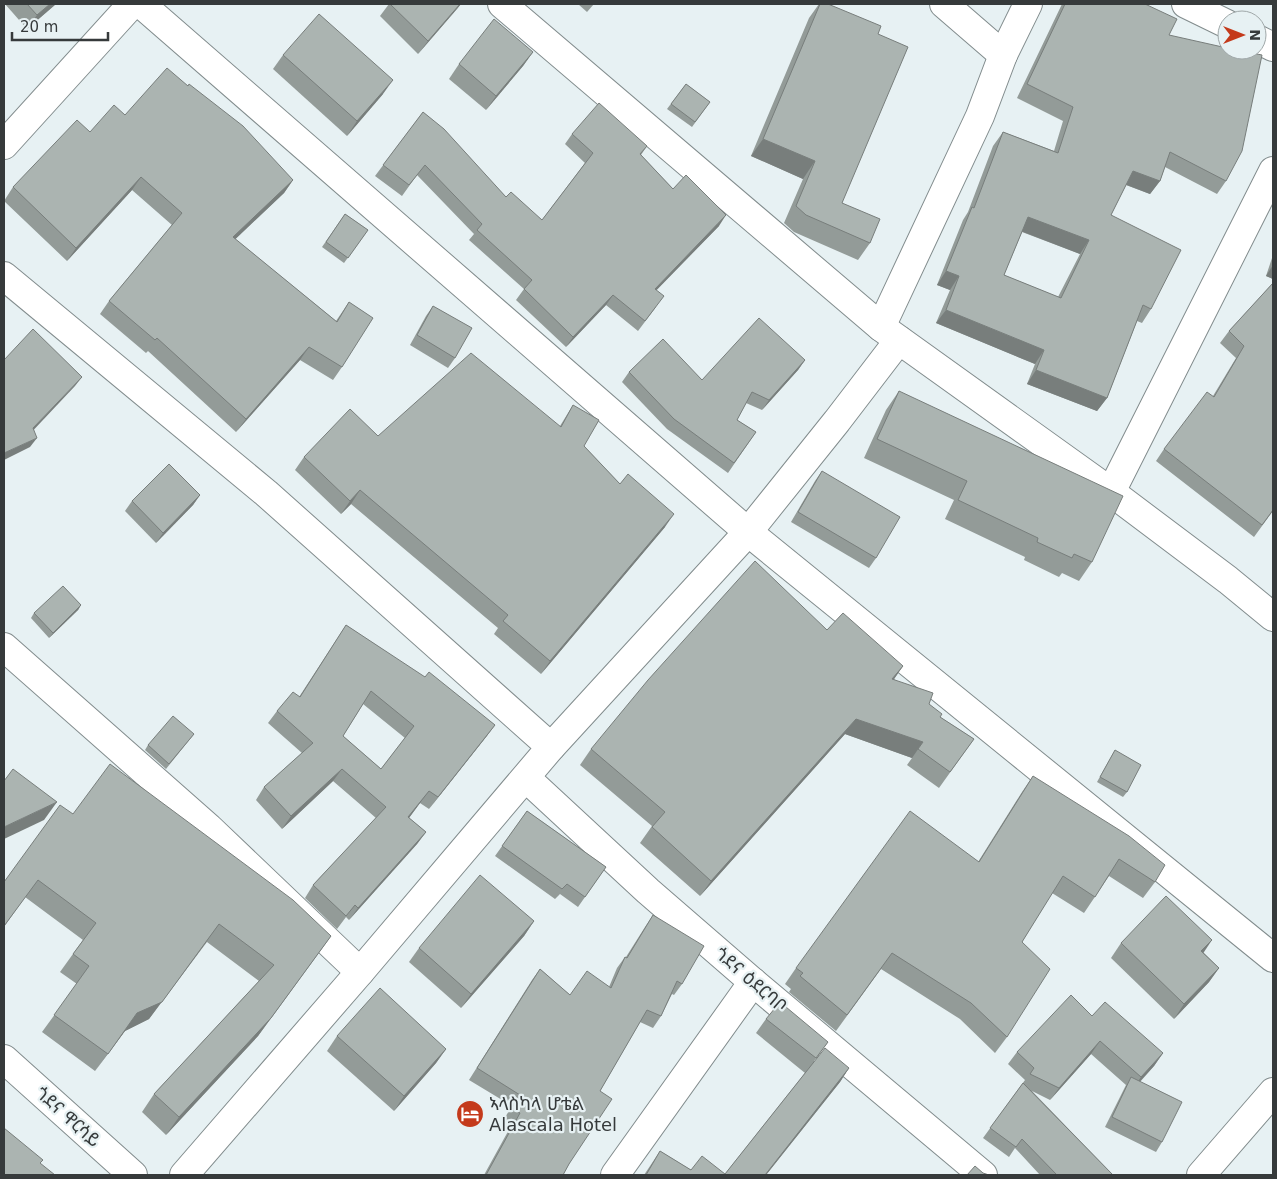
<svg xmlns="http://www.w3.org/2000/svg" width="1277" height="1179" viewBox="0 0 1277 1179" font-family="'DejaVu Sans','Noto Sans Ethiopic',sans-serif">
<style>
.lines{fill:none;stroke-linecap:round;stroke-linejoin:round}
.minor-casing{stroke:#828c8d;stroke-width:30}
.major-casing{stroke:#828c8d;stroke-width:30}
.minor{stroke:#fff;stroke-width:28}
.major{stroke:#fff;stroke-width:28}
.wall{fill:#939b98;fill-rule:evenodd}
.shaded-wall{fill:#787e7c}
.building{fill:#abb4b1;stroke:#787e7c;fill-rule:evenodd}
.labels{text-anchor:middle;stroke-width:4.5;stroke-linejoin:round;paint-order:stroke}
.street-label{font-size:18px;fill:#363a3b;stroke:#e7f1f3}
.poi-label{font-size:18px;fill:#363a3b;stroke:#e7f1f3;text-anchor:start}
</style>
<rect width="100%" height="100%" fill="#e7f1f3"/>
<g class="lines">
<!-- minor casing -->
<g class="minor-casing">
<g id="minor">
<path d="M141,4L748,532L1273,958"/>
<path d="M502,4L881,327L1111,492L1228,580L1273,617"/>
<path d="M944,4L1003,55"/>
<path d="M1186,4L1227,24"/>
<path d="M1257,39L1273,47"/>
<path d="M4,145L132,4"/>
<path d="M4,276L266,493L551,747"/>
<path d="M881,327L980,116L1003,55L1028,4"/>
<path d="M1111,492L1273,171"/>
<path d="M4,647L209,828L360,972"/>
<path d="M526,778L648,891L753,982L983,1175"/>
<path d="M184,1175L360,972L551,747L748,532L837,421L899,340"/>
<path d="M615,1175L753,982"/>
<path d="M1201,1175L1273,1092"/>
</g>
</g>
<!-- major casing -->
<g class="major-casing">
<path id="major" d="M4,1059L133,1175"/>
</g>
<!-- minor -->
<use href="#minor" class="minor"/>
<!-- major -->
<use href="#major" class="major"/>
</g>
<!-- wall -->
<g class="wall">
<path d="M5,4H56L27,29Z"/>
<path d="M389,4H461L456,10L418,54L380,16Z"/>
<path d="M578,4H594L587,12Z"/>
<path d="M819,4H828L878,34L842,203L870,243L858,260L794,232L784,223L803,179L751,156L809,18Z"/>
<path d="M1062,4H1145L1169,35L1226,181L1217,194L1165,167L1160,181L1150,194L1126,185L1111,215L1151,309L1142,323L1137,321L1107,398L1097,411L1027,384L1035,364L936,323L950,290L937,285L963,220L968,212L993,146L1003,132L1054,151L1063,121L1017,98ZM1022,232L1080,254L1058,297L1004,275Z"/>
<path d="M533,52L523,66L486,110L449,79L459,64Z"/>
<path d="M283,55L383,94L347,136L273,69Z"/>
<path d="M686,84L710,102L692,127L667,109Z"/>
<path d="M423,112L506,197L542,220L585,163L565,144L572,134L647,146L641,155L673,189L719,226L656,290V307L638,331L606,305L566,347L516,300L524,289L469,240L474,234L417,175L402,196L375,176Z"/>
<path d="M125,115L293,180L284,193L235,239L336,321L349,302L342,367L333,380L300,360L236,432L148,351L146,353L100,314L109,301L172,225L132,190L67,261L4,201L13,187L90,132Z"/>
<path d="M345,214L368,230L344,263L322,247Z"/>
<path d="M1273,255V279L1266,276Z"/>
<path d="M1273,283V511L1254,537L1156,461L1164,449L1213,396L1236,358L1220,343L1229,331Z"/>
<path d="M433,306L455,358L448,368L410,345L426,316Z"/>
<path d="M805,360L798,370L762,410L746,403L737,420L756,432L728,473L667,429L622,382L629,372L702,380Z"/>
<path d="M899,391L1092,562L1079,581L1062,573L1059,577L1024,560L1025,557L945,519L954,500L864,458L886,410Z"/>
<path d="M573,405L584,446L620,484L665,527L541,674L494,634L498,628L351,504L341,514L295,470L304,457L378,436L560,426Z"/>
<path d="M822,471L876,558L869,568L791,522L815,481Z"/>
<path d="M200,495L193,505L156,543L125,511L132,501Z"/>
<path d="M81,605L78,610L49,638L31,618L34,613Z"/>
<path d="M346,625L495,725L486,737L429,809L420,803L409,818L426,832L417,844L349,920L346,917L337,929L305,898L313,885L376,818L333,781L282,829L256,800L264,787L302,753L268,723L277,711L299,697ZM363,704L405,738L381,769L343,736Z"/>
<path d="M827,630L903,666L894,679L929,704L940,717L974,739L939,788L907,765L912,758L845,734L700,896L640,843L652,826L580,765L591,749Z"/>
<path d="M194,734L166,769L145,750L148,745Z"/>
<path d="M1115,750L1127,792L1123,797L1097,782Z"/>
<path d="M1033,776L1155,882L1143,898L1109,876L1084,913L1052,893L1022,942L1007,1037L995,1053L960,1019L881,969L836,1031L789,992L791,989L785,984L796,968L978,862L1022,792Z"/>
<path d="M527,811L606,867L578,907L560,894L555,899L495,856Z"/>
<path d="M73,814L331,936L258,1036L166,1135L142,1112L154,1094L259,981L207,942L149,1019L125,1031L95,1071L42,1032L77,984L60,972L83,940L25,897L4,927V882Z"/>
<path d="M653,915L682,984L674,995L672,994L661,1016L653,1028L640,1022L600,1091L569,1164L563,1175H484L512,1124L504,1119L512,1106L469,1080L532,980L540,969L570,995L609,987L617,968L625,957H626L645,927Z"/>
<path d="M534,921L524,936L461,1008L409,962L419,948Z"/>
<path d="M1121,943L1203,952L1219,968L1209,982L1174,1019L1111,958Z"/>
<path d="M1092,1016L1163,1053L1154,1066L1140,1082L1162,1142L1156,1152L1105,1127L1126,1085L1091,1054L1050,1100L1032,1091L1113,1175H1040L1015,1148L1009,1157L983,1138L1025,1080L1008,1064L1017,1052Z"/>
<path d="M766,1019L828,1042L814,1061L849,1068L840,1082L766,1175H644L660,1151L691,1170L725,1174L805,1073L756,1033Z"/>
<path d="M337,1036L446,1049L436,1063L394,1111L327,1051Z"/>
</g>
<!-- shaded-wall -->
<g class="shaded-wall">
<path d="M50,4H56L27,29L37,15Z"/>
<path d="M460,4H461L456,10L418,54L428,41Z"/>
<path d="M533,52L523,66L486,110L496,96Z"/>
<path d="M393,80L383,94L347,136L357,121Z"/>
<path d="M763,139L815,161L803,179L751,156Z"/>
<path d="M1133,171L1160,181L1150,194L1124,184Z"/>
<path d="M141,177L132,190L67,261L76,248Z"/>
<path d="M293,180L284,193L224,250L233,237Z"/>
<path d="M726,215L719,226L647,300L655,289Z"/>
<path d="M1028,217L1089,240L1080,254L1018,230Z"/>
<path d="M1273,265V279L1266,276Z"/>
<path d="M946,271L959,276L950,290L937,285Z"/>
<path d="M613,295L606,305L566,347L573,337Z"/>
<path d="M946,310L1044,350L1035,364L936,323Z"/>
<path d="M309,347L300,360L236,432L246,419Z"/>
<path d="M805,360L798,370L762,410L769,400Z"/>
<path d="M1036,370L1107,398L1097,411L1027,384Z"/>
<path d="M82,377L75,386L26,438L33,428Z"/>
<path d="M37,438L30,447L4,460V453Z"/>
<path d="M360,490L351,504L341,514L350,501Z"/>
<path d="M200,495L193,505L156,543L163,533Z"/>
<path d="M674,514L665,527L541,674L550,661Z"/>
<path d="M81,605L78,610L49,638L53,633Z"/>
<path d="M903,666L892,682V679Z"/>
<path d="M856,719L923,742L912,758L845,734L700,896L711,881Z"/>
<path d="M495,725L486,737L429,809L438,797Z"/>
<path d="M342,769L333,781L282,829L291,816Z"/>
<path d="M429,791L420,803L400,830L408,817Z"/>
<path d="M57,802L44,820L4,839V827Z"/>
<path d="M426,832L417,844L349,920L358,908Z"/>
<path d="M534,921L524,936L461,1008L471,994Z"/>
<path d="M219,924L149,1019L125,1031L95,1071L137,1013Z"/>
<path d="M331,936L258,1036L166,1135L179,1117Z"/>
<path d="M1212,940L1202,955L1201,951Z"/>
<path d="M1219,968L1209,982L1174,1019L1184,1004Z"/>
<path d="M1100,1041L1091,1054L1050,1100L1059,1088Z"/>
<path d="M446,1049L436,1063L394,1111L404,1096Z"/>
<path d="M1163,1053L1154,1066L1132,1090L1141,1077Z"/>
<path d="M849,1068L840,1082L766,1175H765Z"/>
</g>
<!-- building -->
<g class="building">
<path d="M27,4H50L37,15Z"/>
<path d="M390,4H460L428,41Z"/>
<path d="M820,4H828L881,26L878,34L908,47L842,203L880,219L870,243L806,215L796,206L815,161L763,139Z"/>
<path d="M1065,4H1145L1177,19L1169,35L1227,48V50H1237L1262,55L1242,151L1226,181L1170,152L1160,181L1133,171L1111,215L1181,250L1151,309L1143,305L1107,398L1036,370L1044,350L946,310L959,276L946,271L972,207L974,208L1003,132L1058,153L1073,107L1027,84ZM1028,217L1089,240L1061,298L1004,275Z"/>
<path d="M319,14L393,80L357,121L283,55Z"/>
<path d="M494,19L533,52L496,96L459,64Z"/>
<path d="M167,68L188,86L189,84L243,126L293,180L233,237L337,322L349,302L373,318L342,367L309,347L246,419L157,338L155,340L109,301L182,213L141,177L76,248L13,187L77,120L90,132L114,105L125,115Z"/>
<path d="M686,84L710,102L695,122L671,104Z"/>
<path d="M599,103L647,146L640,154L673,189L686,175L726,215L655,289L664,296L645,321L613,295L573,337L524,289L532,280L477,230L482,224L425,165L409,185L383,165L423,112L444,129L506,197L511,192L542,220L593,153L572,134Z"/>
<path d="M345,214L368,230L348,258L326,242Z"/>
<path d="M1273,283V510L1262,525L1164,449L1207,392L1214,397L1244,346L1229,331Z"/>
<path d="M433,306L472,328L455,358L417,335Z"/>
<path d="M759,318L805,360L769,400L752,392L737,420L756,432L734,463L674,419L629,372L663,339L702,380Z"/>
<path d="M33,329L82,377L33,428L37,438L4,453V360Z"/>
<path d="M471,353L561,427L573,405L599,420L584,446L620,484L628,474L674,514L550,661L503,621L508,615L360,490L350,501L304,457L350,409L378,436Z"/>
<path d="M899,391L1123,496L1092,562L1074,554L1072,558L1037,542L1038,538L958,500L967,481L877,439Z"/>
<path d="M169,464L200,495L163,533L132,501Z"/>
<path d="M822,471L900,517L876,558L798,512Z"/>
<path d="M755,561L827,630L843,613L903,666L892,679L933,693L929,704L942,714L940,717L974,739L950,772L918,749L923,742L856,719L711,881L652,827L665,812L591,749L648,680Z"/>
<path d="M63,586L81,605L53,633L34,613Z"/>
<path d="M346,625L425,677L429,672L495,725L438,797L429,791L408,817L426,832L358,908L355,905L346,916L313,885L386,807L342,769L291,816L264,787L313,743L277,711L293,692L300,697ZM371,691L414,726L381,769L343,736Z"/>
<path d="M173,716L194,734L169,764L148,745Z"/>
<path d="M1115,750L1141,765L1127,792L1100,777Z"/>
<path d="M110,764L293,900L331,936L271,1018L179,1117L154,1094L274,965L219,924L162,1002L137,1013L108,1054L54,1015L89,966L73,954L96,923L38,880L4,926V882L60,805L73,814Z"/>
<path d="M13,769L57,802L4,827V781Z"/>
<path d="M1033,776L1129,836L1165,865L1155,882L1119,859L1095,897L1063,876L1022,942L1050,969L1007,1037L971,1003L892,953L847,1015L800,976L803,973L796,968L910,811L979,862Z"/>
<path d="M527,811L606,867L585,897L567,884L562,889L502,846Z"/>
<path d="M480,875L534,921L471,994L419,948Z"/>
<path d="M1166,896L1212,940L1201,951L1219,968L1184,1004L1121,943Z"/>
<path d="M653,915L704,946L682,984L677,981L661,1016L647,1010L600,1091L612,1099L569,1164L563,1175H486L520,1113L512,1108L520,1095L477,1068L540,969L570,995L587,971L611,988L625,957L627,958Z"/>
<path d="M380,988L446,1049L404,1096L337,1036Z"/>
<path d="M1071,995L1092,1016L1105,1002L1163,1053L1141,1077L1100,1041L1059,1088L1030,1074L1034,1068L1017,1052Z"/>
<path d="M780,1002L828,1042L816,1058L766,1019Z"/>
<path d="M825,1048L849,1068L765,1175H646L660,1151L691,1170L702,1156L725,1174Z"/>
<path d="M1131,1077L1182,1102L1162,1142L1112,1117Z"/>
<path d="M1023,1083L1113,1175H1057L1022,1139L1016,1147L990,1128Z"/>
<path d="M4,1128L43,1160L40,1163L55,1175H4Z"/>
<path d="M975,1166L983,1173L989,1175H967Z"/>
</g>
<!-- icons -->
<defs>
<g id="hotel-disc" transform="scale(1.4375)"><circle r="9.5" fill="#c43a1b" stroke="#e7f1f3"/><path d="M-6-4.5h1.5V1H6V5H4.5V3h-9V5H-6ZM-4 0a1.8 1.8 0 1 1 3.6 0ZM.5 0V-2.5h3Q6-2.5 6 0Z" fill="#fff"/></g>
</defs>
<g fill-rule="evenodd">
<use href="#hotel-disc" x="470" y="1114"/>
</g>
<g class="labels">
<!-- street labels -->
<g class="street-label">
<text transform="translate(751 980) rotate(41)" y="6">ጎደና ዕደርባቦ</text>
<text transform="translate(68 1117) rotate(42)" y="6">ጎደና ዋርሳይ</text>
</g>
<!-- poi labels -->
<g class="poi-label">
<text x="489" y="1110">ኣላስካላ ሆቴል<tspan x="489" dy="21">Alascala Hotel</tspan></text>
</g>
</g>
<!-- border -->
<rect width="1277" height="1179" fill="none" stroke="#363a3b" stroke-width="10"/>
<!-- north arrow -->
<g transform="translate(1242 35) rotate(90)"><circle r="24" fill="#e7f1f3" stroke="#a0a8a9"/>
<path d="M0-4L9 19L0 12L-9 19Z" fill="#c43a1b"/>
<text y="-8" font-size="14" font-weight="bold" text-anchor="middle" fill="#363a3b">N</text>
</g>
<!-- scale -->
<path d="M12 32v8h96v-8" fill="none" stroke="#363a3b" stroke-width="2.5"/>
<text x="20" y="32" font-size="15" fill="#363a3b" stroke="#e7f1f3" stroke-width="4" paint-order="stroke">20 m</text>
</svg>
